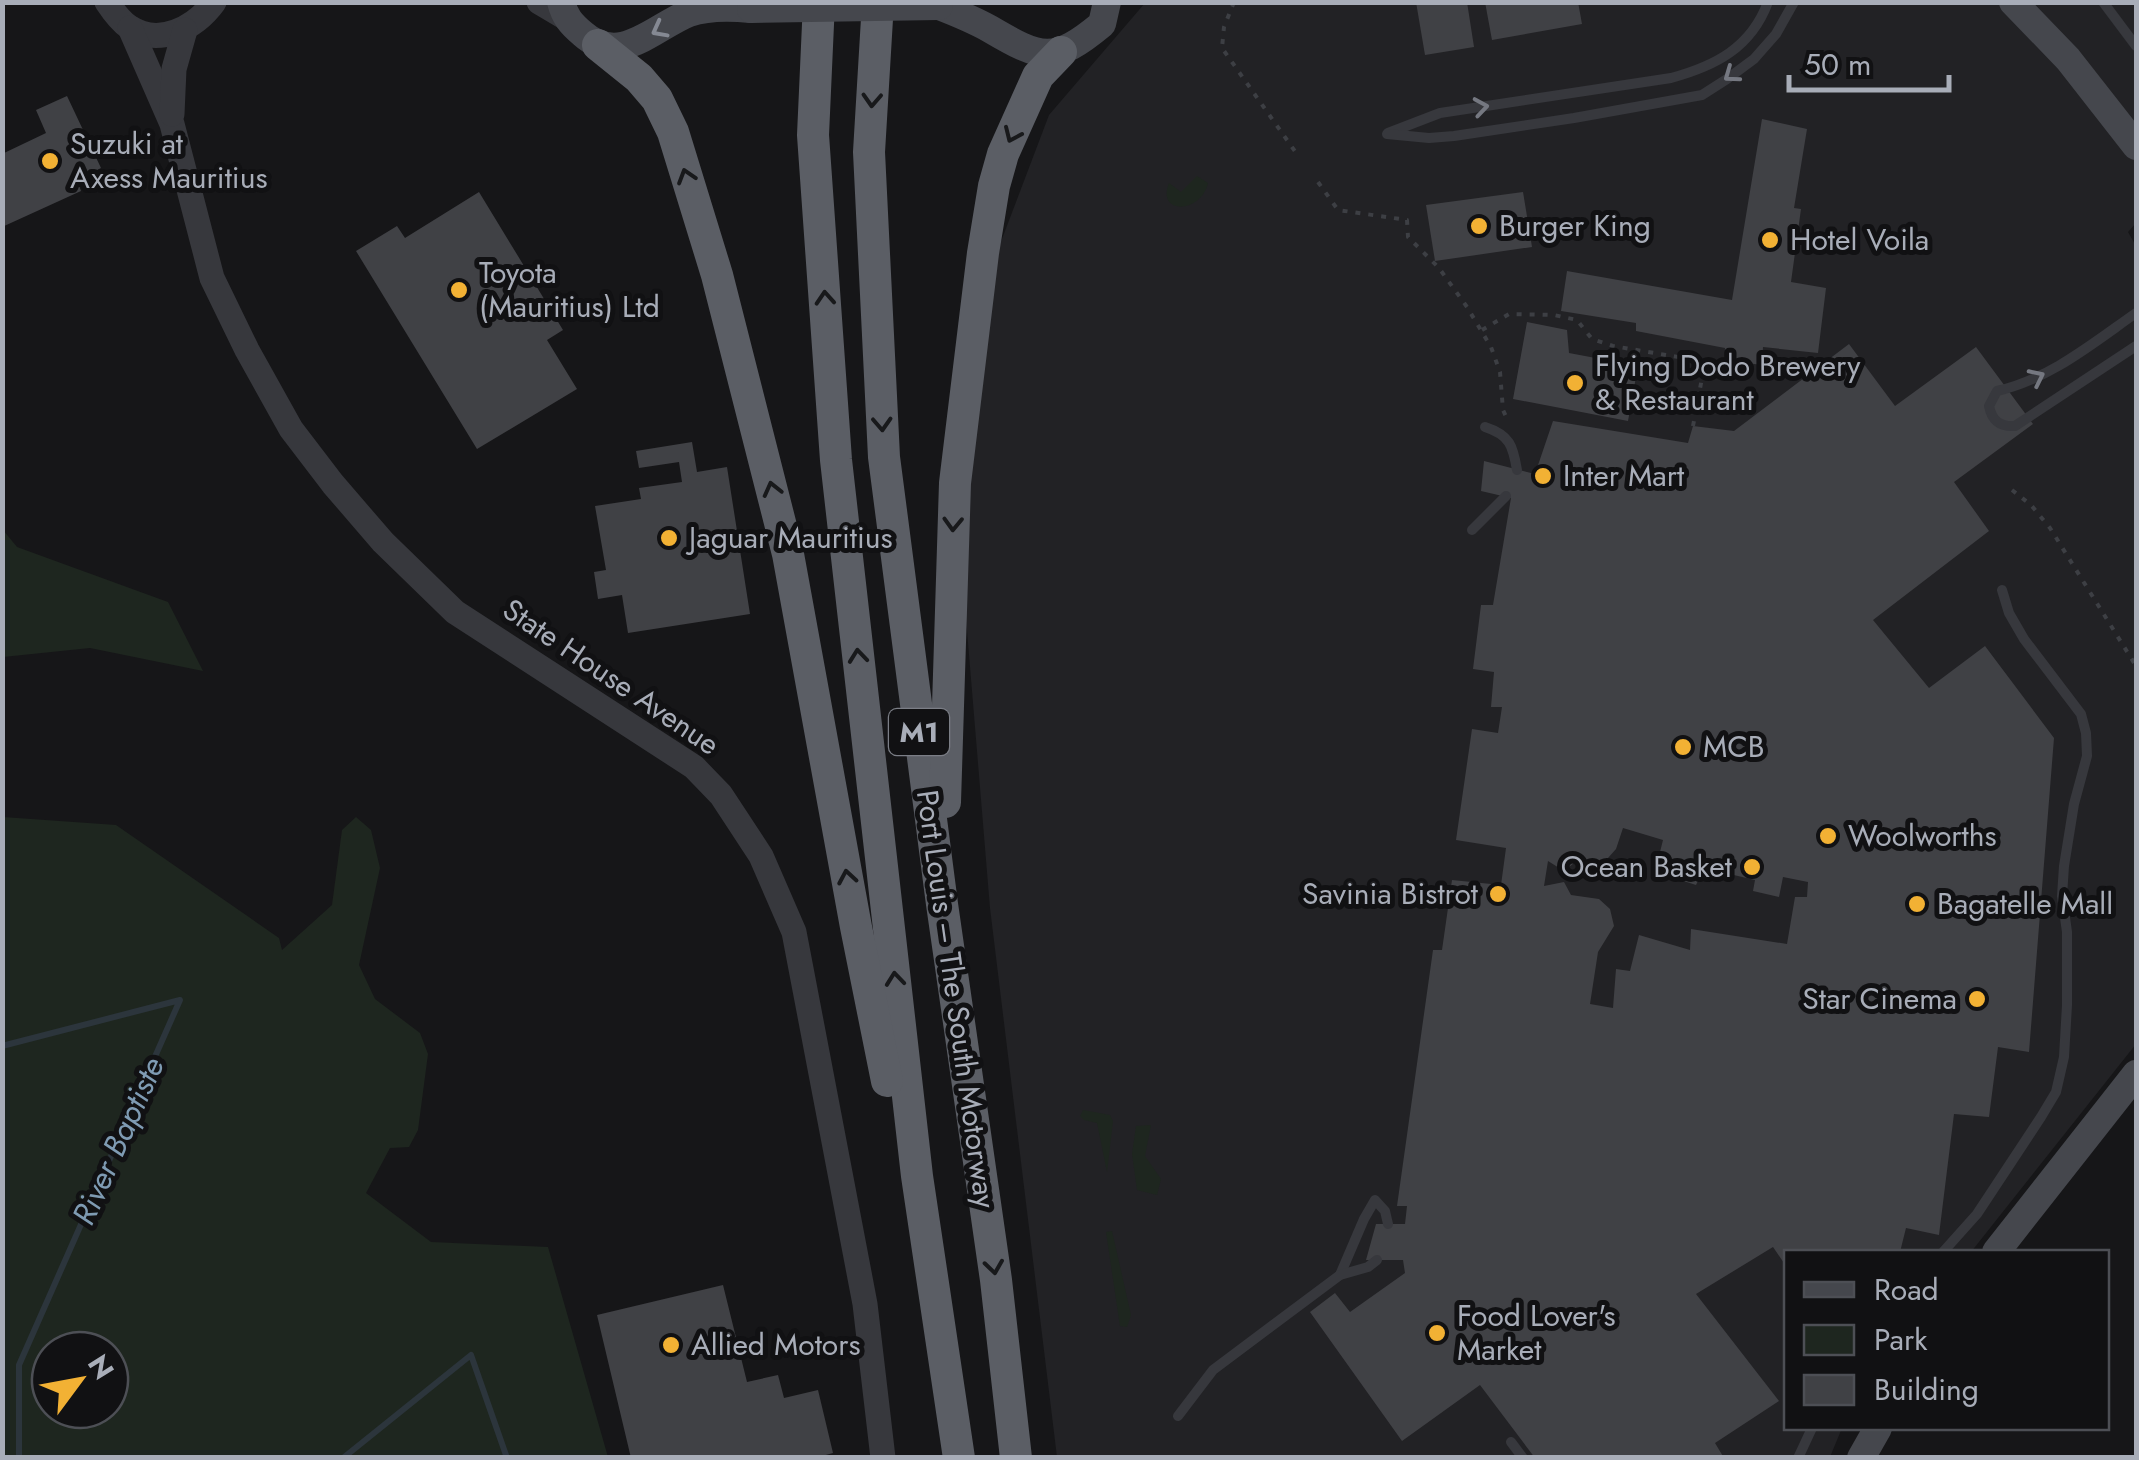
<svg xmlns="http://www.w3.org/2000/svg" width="2139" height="1460" viewBox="0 0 2139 1460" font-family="Jost,sans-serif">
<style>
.built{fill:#222225}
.green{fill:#1e261f;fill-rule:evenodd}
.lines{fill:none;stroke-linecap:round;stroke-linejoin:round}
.stream{stroke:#2c353c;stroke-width:6}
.building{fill:#404145;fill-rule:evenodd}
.path{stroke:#3d3f44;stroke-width:4;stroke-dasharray:5 8;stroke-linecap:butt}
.service{stroke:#37383d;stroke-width:10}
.tertiary{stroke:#37383d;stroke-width:25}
.secondary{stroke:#45474d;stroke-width:28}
.trunk{stroke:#5b5e65;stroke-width:32}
.secondary-bridge{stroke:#45474d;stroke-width:28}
.oneway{stroke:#858993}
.oneway2{stroke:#757881}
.oneway3{stroke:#18191b}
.poi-dot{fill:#f2b134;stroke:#111113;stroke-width:4}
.labels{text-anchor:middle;stroke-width:10;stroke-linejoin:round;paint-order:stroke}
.shield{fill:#111113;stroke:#7b7e86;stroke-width:2.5}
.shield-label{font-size:28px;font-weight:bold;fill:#a8adb8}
.poi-label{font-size:30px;fill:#a8adb8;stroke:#111113;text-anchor:start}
.street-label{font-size:30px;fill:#a8adb8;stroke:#111113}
.water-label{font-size:32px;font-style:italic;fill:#7f9bb3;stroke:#111113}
</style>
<rect width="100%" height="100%" fill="#161618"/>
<!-- built -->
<path class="built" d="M1145,3H2136V223L2128,232L2136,246V1044L1971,1252H1786V1428H1842L1830,1457H1057L990,908L960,546L991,268L1049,115Z"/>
<!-- green -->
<g class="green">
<path d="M1197,176L1208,183C1201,214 1156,215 1169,183L1181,192Z"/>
<path d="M3,530L17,547L168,602L203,671L90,648L3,657Z"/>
<path d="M3,817L116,825L279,938L282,950L332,905L342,830L356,817L371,830L380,868L359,965L375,999L420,1033L428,1054L418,1130L409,1147L390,1148L366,1193L431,1242L548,1247L608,1457H3ZM50,1350H110V1410H50Z"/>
<path d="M1083,1110L1110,1115L1113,1121L1107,1172L1097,1123L1084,1120L1080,1116Z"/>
<path d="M1151,1125L1145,1156L1161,1179L1157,1195L1137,1190L1132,1154L1136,1126Z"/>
<path d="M1112,1231L1131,1315L1127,1327L1120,1326L1106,1232Z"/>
</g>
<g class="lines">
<!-- stream -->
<g class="stream">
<path d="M2,1046L180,1000L19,1365V1458"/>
<path d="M343,1458L471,1355L507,1458"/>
</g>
</g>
<!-- building -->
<g class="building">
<path d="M1416,2H1467L1474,47L1425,55Z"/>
<path d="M1485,2H1578L1582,24L1492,40Z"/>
<path d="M67,96L101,168L77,180L81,191L2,227V154L46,133L36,110Z"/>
<path d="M1762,119L1807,129L1794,208L1801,209L1791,282L1826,288L1818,353L1763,347L1762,365L1724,360L1725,348L1636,331V323L1561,311L1567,271L1732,300Z"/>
<path d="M479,192L563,330L547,340L577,389L477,449L356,251L397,226L405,238Z"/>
<path d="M1523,192L1532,247L1435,261L1426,205Z"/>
<path d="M1527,322L1567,330L1569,353L1638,366L1628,421L1513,399Z"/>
<path d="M1849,344L1895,406L1976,347L2033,424L1954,482L1989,531L1873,620L1929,688L1985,646L2054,738L2029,1052L1998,1047L1989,1117L1954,1114L1939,1235L1906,1228L1900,1252H1786V1266L1773,1247L1696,1294L1779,1401L1715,1443L1724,1458H1535L1480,1385L1402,1441L1310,1312L1335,1293L1350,1312L1405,1273L1403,1260H1366L1376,1224H1405L1407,1206H1397L1433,950H1442L1452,880L1501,885L1506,848L1456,840L1472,729L1498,733L1502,707H1491L1494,672L1473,669L1481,605H1493L1511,498L1481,491L1484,461L1535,474L1553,421L1688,443L1693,426L1734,431ZM1623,828L1663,840L1655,872L1696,885L1704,868L1755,880L1753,891L1779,897L1783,877L1808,882L1807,897H1795L1787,944L1691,929L1690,950L1639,935L1630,971L1616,969L1613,1008L1590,1004L1598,952L1614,926L1610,909L1599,899L1571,895L1564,882L1544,886L1548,861L1564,871L1574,863L1590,862L1600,867L1616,849Z"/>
<path d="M692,442L697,472L727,467L750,614L628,633L622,595L598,599L594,572L606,570L595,506L641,499L639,488L682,482L679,462L639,468L636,451Z"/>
<path d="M723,1285L747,1382L778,1375L784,1398L818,1390L833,1453L815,1458H631L597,1315Z"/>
</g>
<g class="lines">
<!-- path -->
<g class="path">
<path d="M1234,2L1224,27L1222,48L1299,157"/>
<path d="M1318,182L1338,210L1407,220L1408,237L1439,268L1467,307L1491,347L1500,372L1503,410L1508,421"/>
<path d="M1482,330L1509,314L1554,315L1577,320L1592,339L1613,346L1731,366"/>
<path d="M1693,426L1705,362"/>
<path d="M2012,490L2031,505L2050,528L2136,666"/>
</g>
<!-- service -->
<g class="service">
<path d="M2103,2L2136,46"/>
<path d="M1388,133L1440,113L1671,78C1715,66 1751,48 1768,2"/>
<path d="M1387,134L1429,138L1454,136L1574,118L1702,95L1727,79L1754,59L1776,34L1794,2"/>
<path d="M2136,313C2093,343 2050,379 1997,391L1989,406C1992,421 2000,427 2015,426L2136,346"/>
<path d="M1485,427C1510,435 1513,446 1517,470"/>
<path d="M1472,530L1506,496"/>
<path d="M1943,1252L1977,1214L2041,1117L2056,1092L2064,1057L2067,1005V932L2062,896L2064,866L2074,804L2087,756L2086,733L2081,714L2024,639L2009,613L2002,590"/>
<path d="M1340,1275L1364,1219L1375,1200L1385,1211L1388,1224"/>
<path d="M1178,1416L1213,1370L1340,1275L1368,1267L1377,1260"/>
<path d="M1511,1442L1523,1458"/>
<path d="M1798,1458L1812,1428"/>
</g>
<!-- tertiary -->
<g class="tertiary">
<path d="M107,2C113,11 120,21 129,27C159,47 195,28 214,2"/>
<path d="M539,2L566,18"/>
<path d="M130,28L172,124L212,278L247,350L291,429L333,484L383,542L455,612L694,767L721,795L761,856L794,932L865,1304L883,1458"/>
<path d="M172,114L174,69L185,30"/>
</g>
<!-- secondary -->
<g class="secondary">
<path d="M561,2C565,17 571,24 583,34C620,67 654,27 689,13C709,6 731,7 751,9"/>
<path d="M2013,2L2068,59L2136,146"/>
<path d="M939,6C957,13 974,20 990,29C1041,59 1054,64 1102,24L1107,2"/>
<path d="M1996,1252L2136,1074"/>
<path d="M1861,1458L1878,1428"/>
</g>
<!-- trunk -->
<g class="trunk">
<path d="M819,2L813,135L836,460L917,1176L959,1458"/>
<path d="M878,2L869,152L884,457L942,904L996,1280L1016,1458"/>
<path d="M598,45L639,78L657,99L673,132L717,275L788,554L856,927L887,1081"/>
<path d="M945,802L955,483L983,253L994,186L1003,154L1038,76L1061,52"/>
</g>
<!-- secondary-bridge -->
<path class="secondary-bridge" d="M751,9L939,6"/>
</g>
<!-- one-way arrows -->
<defs><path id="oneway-chevron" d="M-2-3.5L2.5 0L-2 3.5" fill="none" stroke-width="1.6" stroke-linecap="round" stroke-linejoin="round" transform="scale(2.5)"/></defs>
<use class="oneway" href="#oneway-chevron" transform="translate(659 30) rotate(152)"/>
<g class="oneway2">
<use href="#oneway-chevron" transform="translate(1731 75) rotate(144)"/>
<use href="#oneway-chevron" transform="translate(1481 107) rotate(-9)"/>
<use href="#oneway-chevron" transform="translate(2037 377) rotate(-26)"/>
</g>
<g class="oneway3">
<use href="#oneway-chevron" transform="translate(872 100) rotate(93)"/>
<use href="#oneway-chevron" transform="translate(1012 135) rotate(114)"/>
<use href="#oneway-chevron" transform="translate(686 176) rotate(-107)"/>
<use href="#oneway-chevron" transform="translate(825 298) rotate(-94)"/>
<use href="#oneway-chevron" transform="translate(882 424) rotate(87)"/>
<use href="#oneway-chevron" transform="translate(772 489) rotate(-104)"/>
<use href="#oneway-chevron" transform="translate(953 524) rotate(92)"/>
<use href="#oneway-chevron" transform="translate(858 656) rotate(-96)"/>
<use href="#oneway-chevron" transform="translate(847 877) rotate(-100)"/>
<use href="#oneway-chevron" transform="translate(895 979) rotate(-96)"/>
<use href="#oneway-chevron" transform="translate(994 1267) rotate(82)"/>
</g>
<!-- markers -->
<g class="poi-dot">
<circle cx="50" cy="161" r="10"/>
<circle cx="1479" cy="226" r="10"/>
<circle cx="1770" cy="240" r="10"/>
<circle cx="459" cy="290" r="10"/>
<circle cx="1575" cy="383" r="10"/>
<circle cx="1543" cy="476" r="10"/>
<circle cx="669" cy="538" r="10"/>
<circle cx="1683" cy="747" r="10"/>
<circle cx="1828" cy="836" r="10"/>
<circle cx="1752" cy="867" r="10"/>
<circle cx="1498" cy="894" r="10"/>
<circle cx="1917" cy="904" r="10"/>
<circle cx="1977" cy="999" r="10"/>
<circle cx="1437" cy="1333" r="10"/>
<circle cx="671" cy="1345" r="10"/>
</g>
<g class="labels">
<!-- shield labels -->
<rect class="shield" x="889" y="709" width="60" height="46" rx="8"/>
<g class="shield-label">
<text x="919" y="742">M1</text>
</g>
<!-- poi labels -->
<g class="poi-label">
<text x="70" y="154">Suzuki at<tspan x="70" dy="34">Axess Mauritius</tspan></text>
<text x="1499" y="236">Burger King</text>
<text x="1790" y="250">Hotel Voila</text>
<text x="479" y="283">Toyota<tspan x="479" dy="34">(Mauritius) Ltd</tspan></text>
<text x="1595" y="376">Flying Dodo Brewery<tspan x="1595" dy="34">&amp; Restaurant</tspan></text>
<text x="1563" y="486">Inter Mart</text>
<text x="689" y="548">Jaguar Mauritius</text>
<text x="1703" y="757">MCB</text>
<text x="1848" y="846">Woolworths</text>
<text x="1732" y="877" text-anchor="end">Ocean Basket</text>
<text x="1478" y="904" text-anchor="end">Savinia Bistrot</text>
<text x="1937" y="914">Bagatelle Mall</text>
<text x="1957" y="1009" text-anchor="end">Star Cinema</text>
<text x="1457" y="1326">Food Lover's<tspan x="1457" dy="34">Market</tspan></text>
<text x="691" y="1355">Allied Motors</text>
</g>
<!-- street labels -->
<g class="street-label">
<text transform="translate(611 677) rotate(34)" y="10">State House Avenue</text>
<text transform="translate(956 999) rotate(82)" y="10">Port Louis – The South Motorway</text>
</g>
<!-- water labels -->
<g class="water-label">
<text transform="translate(118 1141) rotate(-66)" y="11">River Baptiste</text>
</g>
</g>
<!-- border -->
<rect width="2139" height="1460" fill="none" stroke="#a8adb8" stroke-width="10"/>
<!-- legend -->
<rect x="1784" y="1250" width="325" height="180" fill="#111113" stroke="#4d4f55" stroke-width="2.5"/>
<rect x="1804" y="1282" width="50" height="15" fill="#45474d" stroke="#4d4f55" stroke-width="2.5"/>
<text x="1874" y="1300" font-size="30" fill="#a8adb8">Road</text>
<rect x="1804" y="1325" width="50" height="30" fill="#1e261f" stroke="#4d4f55" stroke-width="2.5"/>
<text x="1874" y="1350" font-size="30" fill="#a8adb8">Park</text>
<rect x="1804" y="1375" width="50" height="30" fill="#404145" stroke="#4d4f55" stroke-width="2.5"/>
<text x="1874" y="1400" font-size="30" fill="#a8adb8">Building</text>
<!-- north arrow -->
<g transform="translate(80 1380) rotate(58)"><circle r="48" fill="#111113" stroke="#4d4f55" stroke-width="2.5"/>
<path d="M0-8L18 38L0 25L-18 38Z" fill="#f2b134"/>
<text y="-15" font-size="28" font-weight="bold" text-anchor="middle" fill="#a8adb8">N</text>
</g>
<!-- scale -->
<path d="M1789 75v15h160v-15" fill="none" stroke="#a8adb8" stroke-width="5"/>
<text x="1804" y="75" font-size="30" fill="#a8adb8" stroke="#111113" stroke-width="8" paint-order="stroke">50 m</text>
</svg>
